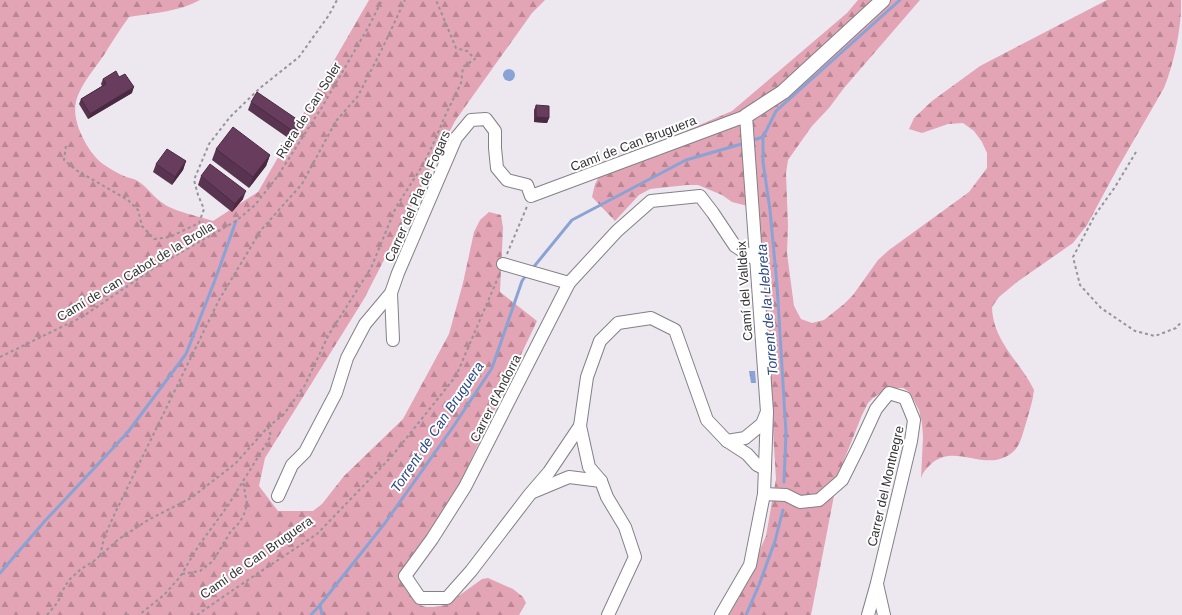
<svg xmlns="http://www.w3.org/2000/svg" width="1182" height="615" viewBox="0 0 1182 615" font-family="Helvetica,sans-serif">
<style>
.forest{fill:url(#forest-firs)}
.water{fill:url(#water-ripples)}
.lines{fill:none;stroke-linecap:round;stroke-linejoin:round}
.stream{stroke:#8aa3d5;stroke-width:3}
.minor-casing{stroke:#848087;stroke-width:14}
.tertiary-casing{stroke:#848087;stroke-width:16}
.path{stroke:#969399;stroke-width:2;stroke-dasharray:3 3;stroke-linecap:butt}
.minor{stroke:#fff;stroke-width:12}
.tertiary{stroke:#fff;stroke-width:14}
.wall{fill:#593450}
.shaded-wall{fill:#492a41}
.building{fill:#683c5d;stroke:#492a41}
.labels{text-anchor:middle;stroke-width:4;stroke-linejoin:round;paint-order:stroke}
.street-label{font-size:13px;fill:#363437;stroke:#fff}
.water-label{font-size:14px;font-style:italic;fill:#2b4785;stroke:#fff}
</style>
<defs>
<pattern id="forest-firs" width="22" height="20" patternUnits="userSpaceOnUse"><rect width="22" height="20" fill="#e3a4b5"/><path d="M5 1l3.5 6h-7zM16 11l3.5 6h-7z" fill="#b98694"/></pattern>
<pattern id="water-ripples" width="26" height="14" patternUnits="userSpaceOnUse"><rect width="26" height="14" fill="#8aa3d5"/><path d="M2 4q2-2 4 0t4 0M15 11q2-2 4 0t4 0" fill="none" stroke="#7286ae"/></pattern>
</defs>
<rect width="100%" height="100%" fill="#ede8f0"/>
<!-- forest -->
<g class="forest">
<path d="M0,0H200C178,12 154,13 129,17C120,29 112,42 104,55C95,68 79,87 76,102C71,121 88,153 103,164C109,168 117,173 124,176C128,178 132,178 136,180C147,186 153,197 164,204C175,212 199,216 213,221L258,192L369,0H545L532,13L455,121L364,299L265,458L259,486L278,511H313L322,504L344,476L403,419L449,334L463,283L474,232L480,220L489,212L501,215L503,228L500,292L537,321L447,510L403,578L420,605L426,607H433L446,605L482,579L488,578L513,589L523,597L526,603L519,615H0Z"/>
<path d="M858,0H920L844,88L829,108L812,126L788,160L786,173L788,226L787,253L794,306L801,319L812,323L824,320L844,304L853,295L878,260L889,250L969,192L987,168V153L982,142L974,131L963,123L948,124L922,133L909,129L914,118L932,101L980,66L1107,0H1181C1182,26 1174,64 1164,88L1116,171L1087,225L1073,243L1017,282L999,297L992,307C993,342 1020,361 1034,390C1033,401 1029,412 1026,423C1023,432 1021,444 1014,451C987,476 955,440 930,465C926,469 923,472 921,478L923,437L922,423L919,410L912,397L908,391L903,388H897L884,391L873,398L868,403L862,415L838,475L811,615H729L740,595L766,536L776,479L759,209L732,202L722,195L698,185H687L650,189L639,195L615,221L592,197L595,184L603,170L614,162L732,111L847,13Z"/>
</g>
<!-- water -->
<g class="water">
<circle cx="509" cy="75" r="6"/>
<path d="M749,371H755L756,383H751Z"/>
</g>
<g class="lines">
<!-- stream -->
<g class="stream">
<path d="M763,137V162L770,210L777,285L786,433L784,482"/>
<path d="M750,141L763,137L776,111L900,0"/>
<path d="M532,269L572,220L686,160L745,143"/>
<path d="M0,573L44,522L128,432L186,354L215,280L236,221"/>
<path d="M311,615L320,605"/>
<path d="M322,615L320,605L385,523L453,427L492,368L522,281L527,274"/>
<path d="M746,615L759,585L775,541L783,510"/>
</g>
<!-- minor casing -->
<g class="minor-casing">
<g id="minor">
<path d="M503,264L569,283"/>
<path d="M391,293L393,340"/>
<path d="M580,426L549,472L530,494L471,571L447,598H420L405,576L432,539L465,487L569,283L617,231L651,201L700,196L713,213L735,246L755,259"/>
<path d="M727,441L745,438L762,424L766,414"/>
<path d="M533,492L569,477L601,481"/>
<path d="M764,494L786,495L800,502L819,500L842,480L858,448L876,409L889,393L905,398L914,420L911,441L877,583L868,615"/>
<path d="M278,496L292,465L305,452L336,393L347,358L365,324L391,293L398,273L456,138L471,120L486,119L495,131V148L497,168L507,180L527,185L531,196L746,116L767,412L764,494L750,565L721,615"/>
<path d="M877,584L884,615"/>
<path d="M608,615L635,557L625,527L607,497L601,481L589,467L580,426L587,377L600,341L618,323L651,318L675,330L707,420L727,441L747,454L757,465L765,469"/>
</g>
</g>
<!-- tertiary casing -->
<g class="tertiary-casing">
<path id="tertiary" d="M746,116L783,92L883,0"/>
</g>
<!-- path -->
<g class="path">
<path d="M66,146L64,160L76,170L128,200L138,210L142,226L154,239L170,237L199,223L204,209L198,195L194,180L209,144L230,117L260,88L299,57L329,15L337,0"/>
<path d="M1136,152L1115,187L1095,215L1073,257L1080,285L1101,308L1135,331L1155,336L1176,328L1182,321"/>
<path d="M507,254L528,204"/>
<path d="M0,357L82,317L157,266L236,221L255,205L277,177L322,107L369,26L382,0"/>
<path d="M268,427L284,414L305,385L328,336L371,268L396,207L423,165L435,140L445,116L461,83L463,67L475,59L467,51L456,48L436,0"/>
<path d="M100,556L104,538L115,513L219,300L261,230L302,184L336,121L358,96L382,49L405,0"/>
<path d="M182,574L200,571L213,561L231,531L240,522L245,512L247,504L243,482"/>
<path d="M47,615L58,602L65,586L70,579L81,569L94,561L119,539L148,520L191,498L236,463L268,427L271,436L227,507L199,545L180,577L164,595L139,615"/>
<path d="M126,615H131"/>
<path d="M197,615L233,590L317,534L392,456L456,376L500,273"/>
</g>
<!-- minor -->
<use href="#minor" class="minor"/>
<!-- tertiary -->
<use href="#tertiary" class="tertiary"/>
</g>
<!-- wall -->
<g class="wall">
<path d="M119,77L132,93L88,119L79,104L81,99L102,86L101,84L103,79Z"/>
<path d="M251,102L298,130L291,140L248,110Z"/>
<path d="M536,105L549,118L547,123L534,122V110Z"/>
<path d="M216,149L270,155L266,166L249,188L212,160Z"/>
<path d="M186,161L183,170L172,185L153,172L156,164Z"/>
<path d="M201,176L243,199L232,212L198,185Z"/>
</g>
<!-- shaded-wall -->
<g class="shaded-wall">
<path d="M134,87L132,93L88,119L90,114Z"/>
<path d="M536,117L549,118L547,123L534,122Z"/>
<path d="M301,122L298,130L291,140L294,132Z"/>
<path d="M270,155L266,166L249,188L253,177Z"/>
<path d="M186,161L183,170L172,185L175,177Z"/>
<path d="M246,191L243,199L232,212L235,204Z"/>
</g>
<!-- building -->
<g class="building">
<path d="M116,71L119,77L125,74L134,87L90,114L81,99L106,84L103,79Z"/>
<path d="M257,92L301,122L294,132L251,102Z"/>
<path d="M536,105L549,106V118L536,117Z"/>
<path d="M233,127L270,155L253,177L216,149Z"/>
<path d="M167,149L186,161L175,177L156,164Z"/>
<path d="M210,164L246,191L235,204L201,176Z"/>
</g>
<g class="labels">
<!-- street labels -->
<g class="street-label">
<text transform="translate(308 110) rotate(-58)" y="5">Riera de Can Soler</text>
<text transform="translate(633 143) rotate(-21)" y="5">Camí de Can Bruguera</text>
<text transform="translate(417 196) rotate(-66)" y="5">Carrer del Pla de Fogars</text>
<text transform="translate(135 271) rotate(-31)" y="5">Camí de can Cabot de la Brolla</text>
<text transform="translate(744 291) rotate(-94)" y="5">Camí del Valldeix</text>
<text transform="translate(495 398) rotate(-63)" y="5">Carrer d'Andorra</text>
<text transform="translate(885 486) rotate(-77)" y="5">Carrer del Montnegre</text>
<text transform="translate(256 557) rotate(-35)" y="5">Camí de Can Bruguera</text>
</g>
<!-- water labels -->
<g class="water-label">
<text transform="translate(767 310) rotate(-95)" y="5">Torrent de la Llebreta</text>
<text transform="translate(437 427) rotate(-56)" y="5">Torrent de Can Bruguera</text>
</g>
</g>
</svg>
